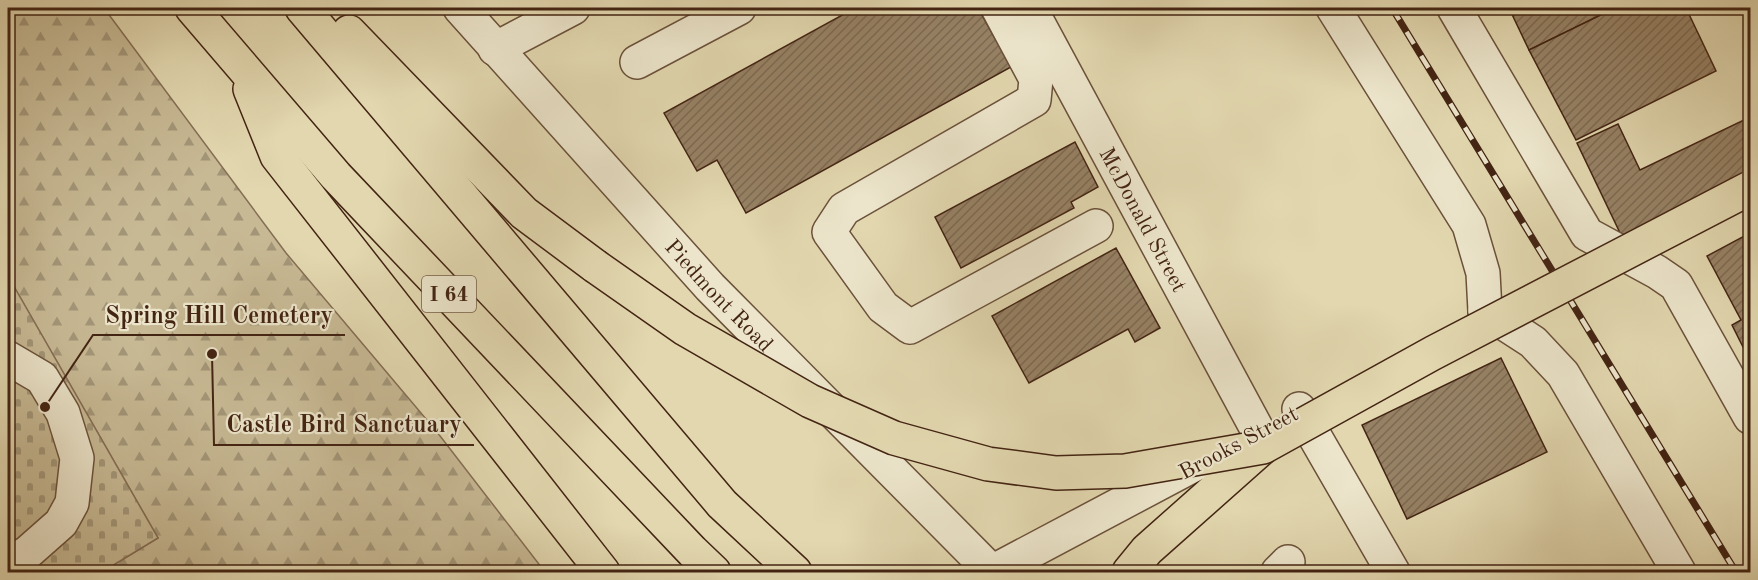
<svg xmlns="http://www.w3.org/2000/svg" width="1758" height="580" viewBox="0 0 1758 580" font-family="'Old Standard TT',serif">
<style>
.forest{fill:url(#forest-firs);stroke:#856e54;stroke-width:1.5}
.cemetery{fill:url(#cemetery-stones);stroke:#856e54;stroke-width:1.5}
.building{fill:url(#building-hatch);stroke:#432413;stroke-width:1.5}
.lines{fill:none;stroke-linecap:round;stroke-linejoin:round}
.minor-casing{stroke:#6b513a;stroke-width:36}
.highway-casing{stroke:#432413;stroke-width:36}
.minor{stroke:#ece5cb;stroke-width:33}
.highway{stroke:#e2d7af;stroke-width:33}
.rail-casing{stroke:#432413;stroke-width:7}
.rail{stroke:#ece5cb;stroke-width:4.5;stroke-dasharray:14;stroke-linecap:butt}
.highway-bridge-casing{stroke:#432413;stroke-width:36;stroke-linecap:butt}
.highway-bridge{stroke:#e2d7af;stroke-width:33}
.labels{text-anchor:middle;stroke-width:4.5;stroke-linejoin:round;paint-order:stroke}
.shield{fill:#ece5cb;stroke:#765e4a;stroke-width:1.5}
.shield-label{font-size:21px;font-weight:bold;fill:#432413}
.street-label{font-size:22px;fill:#432413;stroke:#ece5cb}
.leader{fill:none;stroke:#432413;stroke-width:2}
.callout-dot{fill:#432413;stroke:#ece5cb;stroke-width:2}
.callout-label{font-size:24px;text-anchor:middle;font-weight:bold;fill:#432413;stroke:#ece5cb;stroke-width:4.5;stroke-linejoin:round;paint-order:stroke}
</style>
<defs>
<pattern id="forest-firs" width="22" height="20" patternUnits="userSpaceOnUse" patternTransform="scale(1.5)"><rect width="22" height="20" fill="#c7b994"/><path d="M5 1l3.5 6h-7zM16 11l3.5 6h-7z" fill="#a39678"/></pattern>
<pattern id="cemetery-stones" width="16" height="16" patternUnits="userSpaceOnUse" patternTransform="scale(1.5)"><rect width="16" height="16" fill="#c7b994"/><path d="M2 7V4a2 2 0 0 1 4 0v3zM10 15v-3a2 2 0 0 1 4 0v3z" fill="#a39678"/></pattern>
<pattern id="building-hatch" width="6" height="6" patternUnits="userSpaceOnUse" patternTransform="scale(1.5)"><rect width="6" height="6" fill="#968164"/><path d="M-1 1l2-2M0 6l6-6M5 7l2-2" fill="none" stroke="#7c6951"/></pattern>
</defs>
<rect width="100%" height="100%" fill="#e2d7af"/>
<filter id="stains"><feTurbulence type="fractalNoise" baseFrequency=".00333" numOctaves="4"/><feColorMatrix values="0 0 0 0 .2 0 0 0 0 .09 0 0 0 0 .02 0 0 0 .5 -.17"/></filter>
<radialGradient id="worn" r=".72"><stop offset=".6" stop-color="#630" stop-opacity="0"/><stop offset="1" stop-color="#630" stop-opacity=".3"/></radialGradient>
<!-- forest -->
<path class="forest" d="M8,8H104L286,253L437,432L545,572H102L158,538L8,276Z"/>
<!-- cemetery -->
<path class="cemetery" d="M8,276L158,538L102,572H8Z"/>
<!-- building -->
<g class="building">
<path d="M855,8H978L1011,67L746,213L717,160L697,171L664,113Z"/>
<path d="M1509,8H1612L1613,9L1529,50Z"/>
<path d="M1615,8H1686L1716,71L1576,140L1529,50Z"/>
<path d="M1746,119L1750,128V176L1622,237L1577,143L1618,124L1640,170Z"/>
<path d="M1075,142L1098,187L1071,202L1074,208L961,268L935,217Z"/>
<path d="M1750,233V346L1744,349L1732,325L1741,320L1707,256Z"/>
<path d="M1116,248L1160,328L1135,342L1128,329L1029,383L992,316Z"/>
<path d="M1501,358L1547,452L1407,519L1362,425Z"/>
</g>
<g class="lines">
<!-- minor casing -->
<g class="minor-casing">
<g id="minor">
<path id="s1" d="M460,8L710,287L992,572L1205,459"/>
<path d="M998,8L1036,79L1034,100L844,209L829,232L883,307L910,327L1096,226"/>
<path id="s2" d="M1030,8L1258,431"/>
<path d="M1333,8L1469,225L1483,273L1485,311"/>
<path d="M1454,8L1587,234L1657,272L1676,285L1750,417"/>
<path d="M495,49L573,8"/>
<path d="M637,62L739,8"/>
<path d="M1485,311L1533,342L1563,374L1679,572"/>
<path d="M8,358L42,378L63,413L77,458L72,503L61,523L27,553L8,563"/>
<path d="M1299,409L1393,572"/>
<path d="M1278,572L1288,562"/>
</g>
</g>
<!-- highway casing -->
<g class="highway-casing">
<g id="highway">
<path d="M192,8L336,176L692,551L714,572"/>
<path d="M302,8L722,504L795,572"/>
<path d="M349,32L524,213L595,266"/>
<path d="M250,89L277,156L603,572"/>
<path d="M1129,572L1147,550L1263,447"/>
</g>
</g>
<!-- minor -->
<use href="#minor" class="minor"/>
<!-- highway -->
<use href="#highway" class="highway"/>
<!-- rail casing -->
<g class="rail-casing">
<path id="rail" d="M1392,8L1736,572"/>
</g>
<!-- rail -->
<use href="#rail" class="rail"/>
<!-- highway-bridge casing -->
<g class="highway-bridge-casing">
<path id="highway-bridge" d="M595,266L685,329L810,401L894,438L988,464L1056,473L1125,471L1263,447L1433,353L1750,188"/>
</g>
<!-- highway-bridge -->
<use href="#highway-bridge" class="highway-bridge"/>
</g>
<g class="labels">
<!-- shield labels -->
<rect class="shield" x="422" y="276" width="54" height="36" rx="4.5"/>
<g class="shield-label">
<text x="449" y="301">I 64</text>
</g>
<!-- street labels -->
<g class="street-label">
<text dy="8" stroke="none"><textPath href="#s2" startOffset="240">McDonald Street</textPath></text>
<text dy="8" stroke="none"><textPath href="#s1" startOffset="387">Piedmont Road</textPath></text>
<text transform="translate(1238 442) rotate(-28)" y="8">Brooks Street</text>
</g>
</g>
<!-- callouts -->
<path class="leader" d="M45 407L93 335H345M212 354L214 445H474"/>
<g class="callout-dot">
<circle cx="45" cy="407" r="6"/>
<circle cx="212" cy="354" r="6"/>
</g>
<g class="callout-label">
<text x="219" y="323">Spring Hill Cemetery</text>
<text x="344" y="432">Castle Bird Sanctuary</text>
</g>
<!-- margin -->
<rect width="1758" height="580" fill="none" stroke="#e2d7af" stroke-width="30"/>
<rect x="9" y="9" width="1740" height="562" fill="none" stroke="#432413" stroke-width="3"/>
<rect x="15" y="15" width="1728" height="550" fill="none" stroke="#432413" stroke-width="1.5"/>
<rect width="100%" height="100%" filter="url(#stains)"/>
<rect width="100%" height="100%" fill="url(#worn)"/>
</svg>
